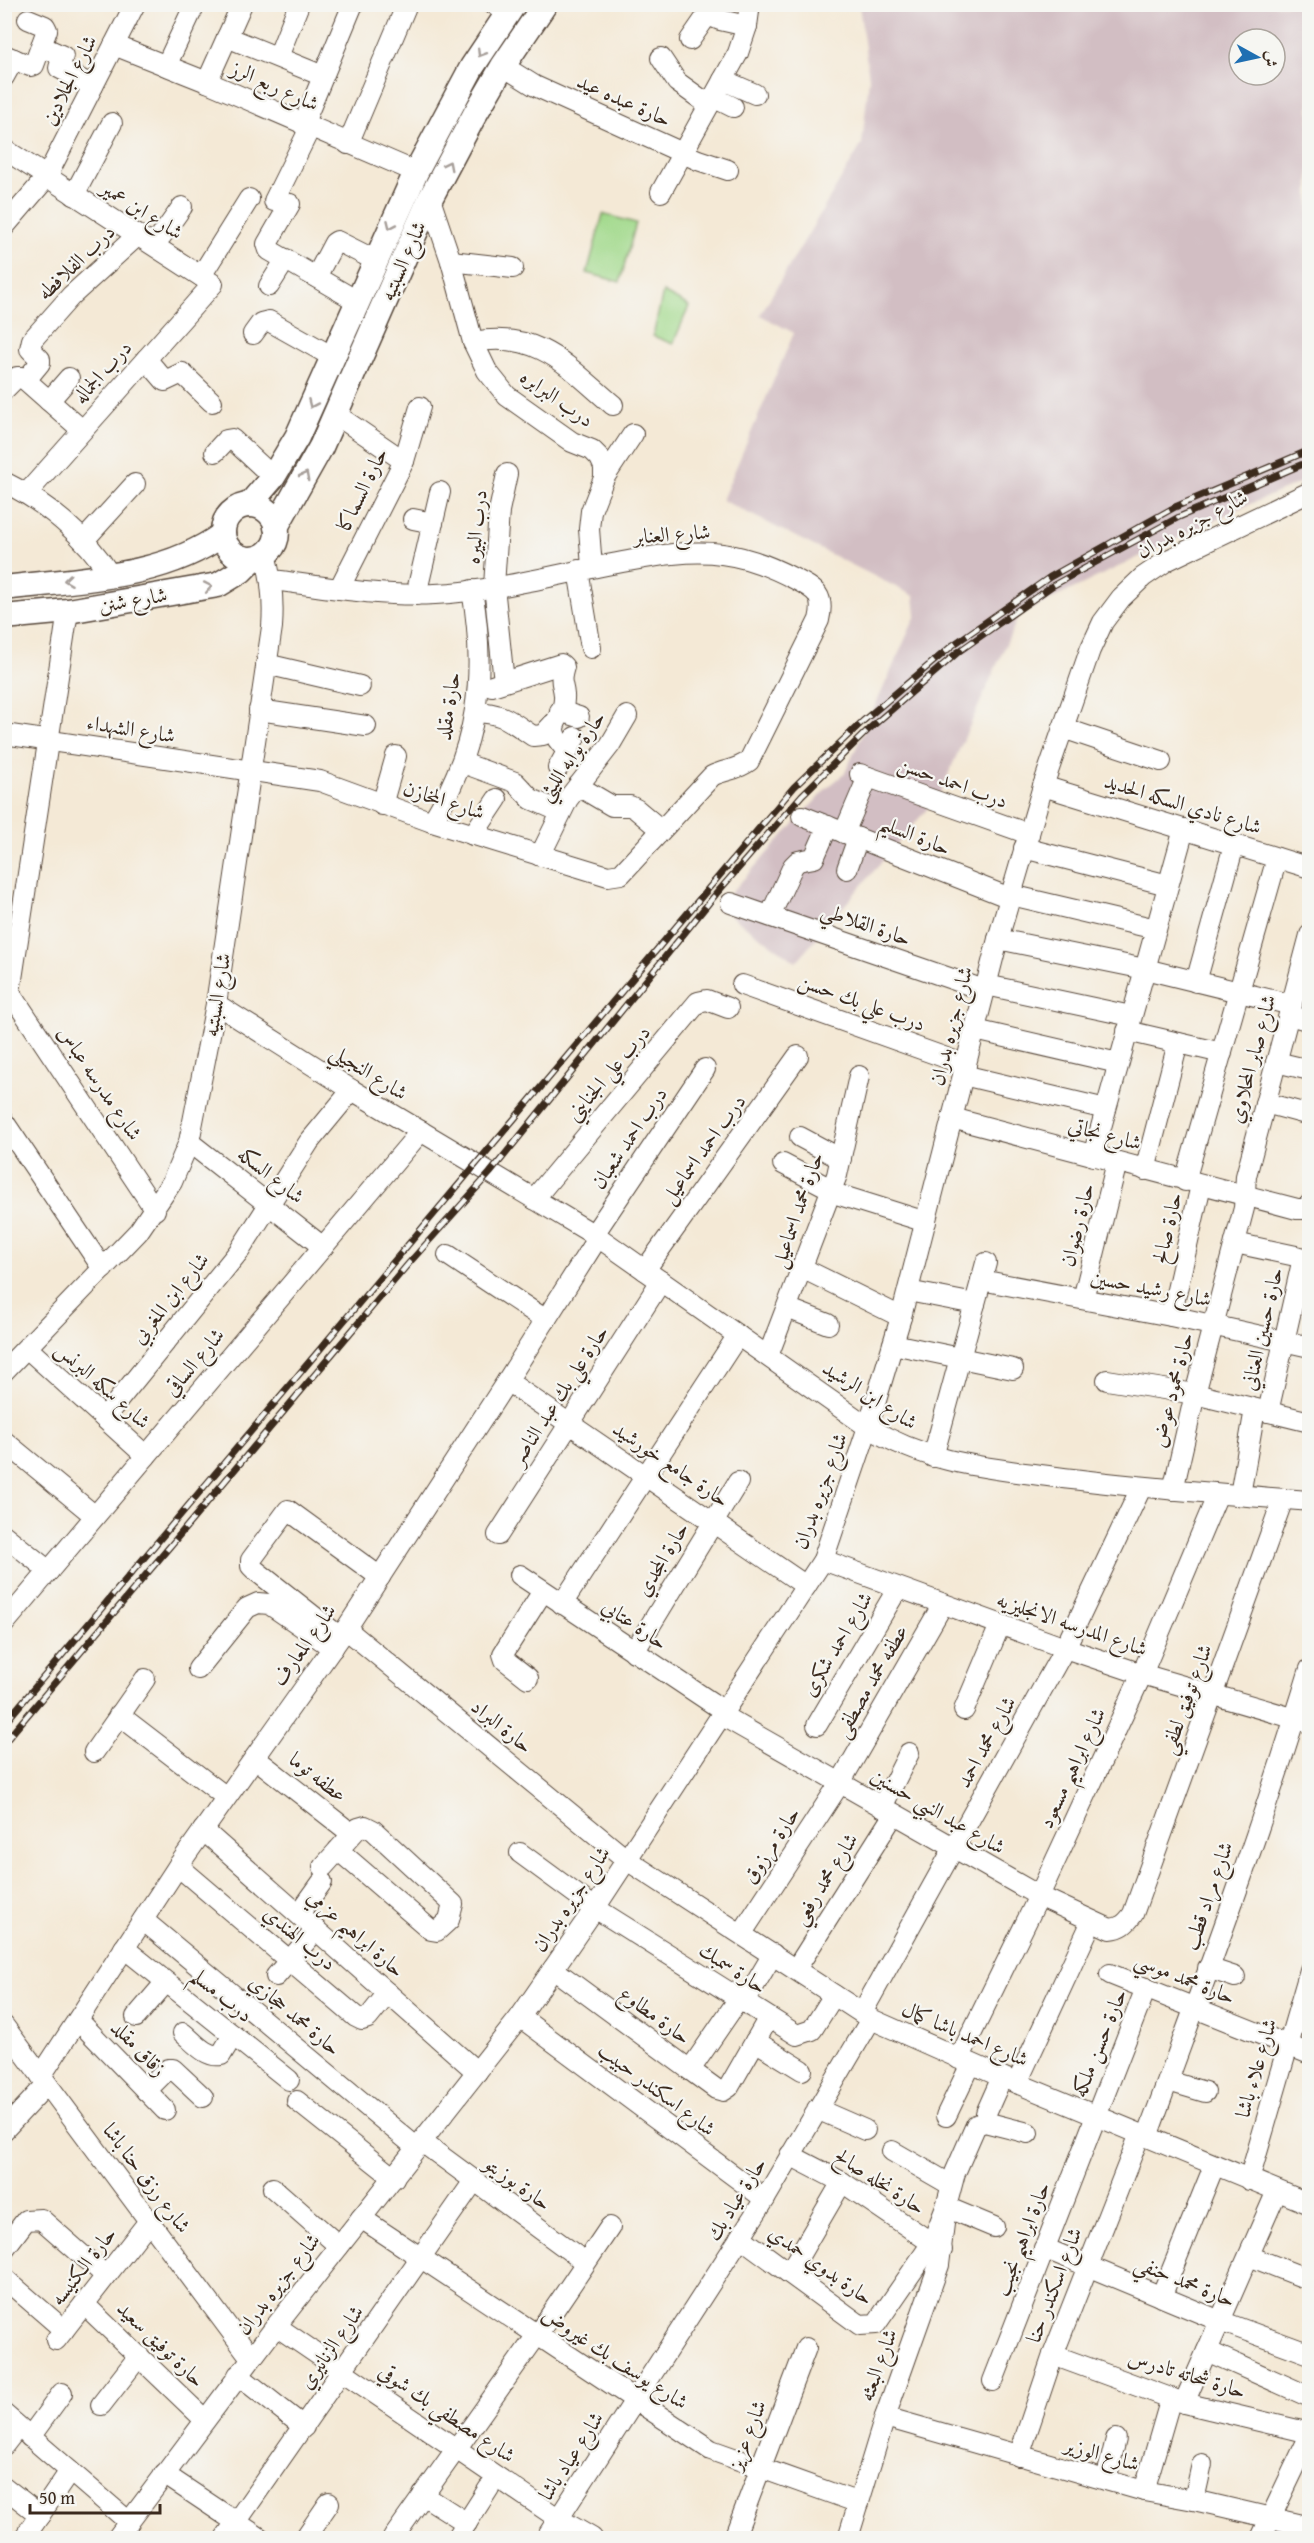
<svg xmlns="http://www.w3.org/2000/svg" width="1314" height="2543" viewBox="0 0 1314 2543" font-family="'Gentium Book Plus',Amiri,serif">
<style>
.industrial{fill:#d2bec3;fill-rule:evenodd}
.green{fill:#a1d98b;stroke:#6e8254;stroke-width:1.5}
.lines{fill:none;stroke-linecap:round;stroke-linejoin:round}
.minor-casing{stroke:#57473a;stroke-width:22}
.major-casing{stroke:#57473a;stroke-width:27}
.minor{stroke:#fff;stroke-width:20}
.major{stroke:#fff;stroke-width:24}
.rail-casing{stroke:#3b2a1e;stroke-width:7}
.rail{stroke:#f6f6f2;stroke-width:4.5;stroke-dasharray:14;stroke-linecap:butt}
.oneway{stroke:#a79f9a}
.labels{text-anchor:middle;stroke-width:4.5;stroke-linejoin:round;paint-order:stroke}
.street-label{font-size:21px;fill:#3b2a1e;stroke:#f6f6f2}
</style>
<rect width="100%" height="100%" fill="#f6f6f2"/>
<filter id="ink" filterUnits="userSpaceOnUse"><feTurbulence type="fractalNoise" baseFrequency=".0167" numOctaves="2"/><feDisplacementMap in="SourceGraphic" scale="12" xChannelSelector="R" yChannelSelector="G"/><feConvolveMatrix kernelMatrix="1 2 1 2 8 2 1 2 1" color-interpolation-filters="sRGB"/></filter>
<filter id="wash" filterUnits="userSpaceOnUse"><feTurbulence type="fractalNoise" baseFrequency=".008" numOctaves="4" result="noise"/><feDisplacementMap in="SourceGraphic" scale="24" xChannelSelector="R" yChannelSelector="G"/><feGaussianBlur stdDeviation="1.35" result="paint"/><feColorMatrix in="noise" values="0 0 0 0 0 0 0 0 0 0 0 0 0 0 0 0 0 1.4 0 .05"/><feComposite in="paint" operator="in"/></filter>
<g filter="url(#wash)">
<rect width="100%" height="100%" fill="#f4e9d6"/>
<!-- industrial -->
<path class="industrial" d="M859,5H1309V479L1236,510L1019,615L939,795L796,962L718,907L827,788L845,773L916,615L914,596L722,500L794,333L760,315L862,144L869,78ZM1239,39H1275V75H1239Z"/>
<!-- green -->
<g class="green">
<path d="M603,214L636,223L620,282L587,273Z"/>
<path d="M663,292L689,306L673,344L653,336Z"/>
</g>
</g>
<g filter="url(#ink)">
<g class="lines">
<!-- minor casing -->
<g class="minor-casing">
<g id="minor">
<path d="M494,4L508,12"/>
<path d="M708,15L720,20L747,26"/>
<path d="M227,37L323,76"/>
<path d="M690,40L715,4"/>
<path d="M114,45L207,82L416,172"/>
<path d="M41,46L63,56L59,68L93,86"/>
<path d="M4,55L30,66L34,65L47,30L45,26L28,19"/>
<path d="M278,57L299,4"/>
<path d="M661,58L677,82L709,105"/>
<path d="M166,66L195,4"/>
<path d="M503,66L535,86L698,160L728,170"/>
<path d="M4,77L14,59"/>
<path d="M723,80L755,94"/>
<path d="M207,82L242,4"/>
<path d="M713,97L733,107"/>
<path d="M303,125L353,4"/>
<path d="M348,144L407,4"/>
<path d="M4,149L213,284L27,493"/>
<path d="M661,192L738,53L747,26L750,4"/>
<path d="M74,195L112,123"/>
<path d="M430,199L451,261L473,342L487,371L507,396L572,442L592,450L600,458L604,467V478L591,511L589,529L592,567"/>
<path d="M274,201L310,128"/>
<path d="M290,204L267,244L269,250L357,301"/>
<path d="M4,227L46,178L135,4"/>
<path d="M155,245L182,207"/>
<path d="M451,261L513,268"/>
<path d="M201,276L249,199"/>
<path d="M316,277L334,243L337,241L375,260"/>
<path d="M269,286L286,259"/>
<path d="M253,334L261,323L269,321L333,357"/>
<path d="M473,342C539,330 567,366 613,405"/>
<path d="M146,359L165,381L182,373L212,402"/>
<path d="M26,380L40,363V359L30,349L32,340L71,296L138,235"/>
<path d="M4,390L17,377H22L82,430"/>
<path d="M49,401L69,378"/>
<path d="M335,414L404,461"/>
<path d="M215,452L226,440L232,439L273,477"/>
<path d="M604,478L633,434"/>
<path d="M4,482C44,501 87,537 110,575"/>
<path d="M413,519L433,523"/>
<path d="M84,540L135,484"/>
<path d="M578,570L591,648"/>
<path d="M339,589L404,461L420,407"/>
<path d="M416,595L440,492"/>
<path d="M266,664L360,686"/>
<path d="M504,682L494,586L499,511L507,474"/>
<path d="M492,686L561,664L564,667C559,684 563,682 564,695C566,722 538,724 568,751"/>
<path d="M259,710L366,726"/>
<path d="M560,711L579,717"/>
<path d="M475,712C504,713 510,721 533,736L543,735L553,724"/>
<path d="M1063,728L1161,761"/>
<path d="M4,734L320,781L432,822L608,876L621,874L712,776C725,769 736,771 749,761L819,620C825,595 816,590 795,579C772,567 748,557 722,554C691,550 659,555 628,561C564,572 500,591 435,594C381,597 326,587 273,580"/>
<path d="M463,763L515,782L531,799L561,812"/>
<path d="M558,768L575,737"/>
<path d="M860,774L1029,834"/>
<path d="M578,786L612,806H630L636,809L661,830"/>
<path d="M1043,786L1310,868"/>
<path d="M382,805L396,756"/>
<path d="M802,816L1010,898"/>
<path d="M432,822C478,747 487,677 472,590"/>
<path d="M844,833L868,777"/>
<path d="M473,835L497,799"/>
<path d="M1024,848L1168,885"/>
<path d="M540,856L568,799L610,745L627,716"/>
<path d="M847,869L858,838"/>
<path d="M1011,895L1156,929"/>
<path d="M731,903L984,990"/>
<path d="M770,916L793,866L798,861L814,858L828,826"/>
<path d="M998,939L1145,969L1292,1005"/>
<path d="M1196,982L1234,845"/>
<path d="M4,983L155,1210"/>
<path d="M742,985L966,1065"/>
<path d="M986,985L1131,1016"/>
<path d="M10,992L68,611"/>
<path d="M216,1004L352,1090L598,1237L868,1427C927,1464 989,1468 1056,1477C1140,1488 1225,1494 1310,1501"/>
<path d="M1289,1015L1310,1021"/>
<path d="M975,1030L1118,1063"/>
<path d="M1127,1031L1222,1053"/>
<path d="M1276,1062L1310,1070"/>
<path d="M963,1075L1106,1109"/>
<path d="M1265,1103L1310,1115"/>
<path d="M952,1118L1297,1209H1305L1310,1204"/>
<path d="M4,1122L103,1269"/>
<path d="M800,1137L841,1159"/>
<path d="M189,1142L323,1247"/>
<path d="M1093,1156L1184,829"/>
<path d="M783,1164L831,1189"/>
<path d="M1145,1170L1178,1043"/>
<path d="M1185,1181L1277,858"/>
<path d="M830,1192L926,1222"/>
<path d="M534,1199L698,1002L707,1000L728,1008"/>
<path d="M594,1234L705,1069"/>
<path d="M1235,1243L1310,1259"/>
<path d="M448,1255L546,1320"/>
<path d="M802,1268L901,1317"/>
<path d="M645,1270L798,1056"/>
<path d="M981,1280L1171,1316L1310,1347"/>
<path d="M908,1291L975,1304"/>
<path d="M1083,1299L1117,1162"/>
<path d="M787,1308L828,1324"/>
<path d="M1171,1316L1201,1185"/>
<path d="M893,1344L1013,1369"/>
<path d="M27,1348L146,1456"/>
<path d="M768,1356L837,1175L859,1076"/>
<path d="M4,1371L138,1232L172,1182L189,1142L216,1004L272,627C274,600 272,579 265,554"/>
<path d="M1107,1380L1195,1394L1310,1422"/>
<path d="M507,1381L806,1586"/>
<path d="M1268,1412L1303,1258"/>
<path d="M104,1418L240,1250L309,1142L352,1090"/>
<path d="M4,1441L95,1516"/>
<path d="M933,1457L986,1263"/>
<path d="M1173,1490L1195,1394L1244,1208L1246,1176L1310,935"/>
<path d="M1240,1495L1255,1409"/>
<path d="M4,1535L49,1571"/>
<path d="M498,1535L661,1281"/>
<path d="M823,1560L1065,1648L1142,1674L1310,1723"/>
<path d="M520,1575L724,1711"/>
<path d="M562,1604L738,1335"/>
<path d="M4,1624L421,1131"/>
<path d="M346,1629L627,1860L871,2019L1002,2077L1310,2204"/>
<path d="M340,1637L255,1570L251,1566V1560L288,1510L380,1577"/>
<path d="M634,1652L738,1482"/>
<path d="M198,1669L247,1608L258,1603L269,1604L333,1648"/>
<path d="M528,1678L505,1660L503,1654L543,1591"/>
<path d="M964,1710L1000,1625"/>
<path d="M119,1715L226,1797"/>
<path d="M721,1715L1039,1896L1110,1929C1121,1928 1126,1924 1133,1914L1283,1499"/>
<path d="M817,1725L898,1588"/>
<path d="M94,1752L145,1679"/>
<path d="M255,1758L352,1834"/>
<path d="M882,1807L909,1753"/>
<path d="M203,1830L477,2072"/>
<path d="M520,1853L595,1908L797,2035L812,2030L834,1995"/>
<path d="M178,1866L356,2017L362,2020L368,2018L388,1993"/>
<path d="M323,1867L358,1828L365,1826L373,1830L453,1904L449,1920L437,1931L431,1930L338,1850"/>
<path d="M299,1914L322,1882"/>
<path d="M143,1920L417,2148"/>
<path d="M742,1933L840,1783L943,1604"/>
<path d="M124,1948L289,2080"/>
<path d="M1208,1968L1235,1977"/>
<path d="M553,1969L690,2070L738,2000"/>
<path d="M796,1969L894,1814"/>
<path d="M1110,1974L1310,2054"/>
<path d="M276,1976L316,1930"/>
<path d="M744,2003L773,1954"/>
<path d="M862,2013L1065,1648L1141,1488"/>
<path d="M136,2017L166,1982"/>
<path d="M520,2017L765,2199"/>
<path d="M78,2020L165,2110"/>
<path d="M4,2026L251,2358"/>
<path d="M183,2033C194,2042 206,2058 221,2055L233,2035"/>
<path d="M755,2041L802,2070"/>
<path d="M959,2059L1039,1896L1142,1674L1218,1494"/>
<path d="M690,2070L716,2089L723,2091L729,2087L768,2019"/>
<path d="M41,2076L178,1866L346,1629L507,1381L598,1237"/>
<path d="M1168,2081L1205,2092"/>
<path d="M1017,2083L1092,1921"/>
<path d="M146,2091L168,2069H173L203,2097"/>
<path d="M297,2101L394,2178"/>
<path d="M817,2109L865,2130"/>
<path d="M986,2113L1002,2077"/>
<path d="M946,2116L971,2064"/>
<path d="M4,2130L47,2084"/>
<path d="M1147,2137C1204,1983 1262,1827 1310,1669"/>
<path d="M422,2142L585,2262"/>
<path d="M892,2151L951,2185"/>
<path d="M790,2155L842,2182L942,2250"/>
<path d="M1249,2180L1310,1970"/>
<path d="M273,2188L339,2246"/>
<path d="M361,2218L711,2450L859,2503"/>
<path d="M740,2237L860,2325L876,2324L932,2243L946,2207L955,2173L976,2125L985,2122L1028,2133"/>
<path d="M1044,2248L1220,2321L1310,2354"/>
<path d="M4,2249L26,2220L41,2219L106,2276"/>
<path d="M1249,2256L1310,2280"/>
<path d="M789,2273L842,2182"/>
<path d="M4,2278L64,2330"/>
<path d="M1161,2297L1214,2166"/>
<path d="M84,2304L205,2420"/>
<path d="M276,2326L559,2519L592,2538"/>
<path d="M56,2340L149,2221"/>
<path d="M1207,2351L1310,2397"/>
<path d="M1053,2355L1184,2403L1310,2433"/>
<path d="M238,2375L304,2427"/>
<path d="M993,2381L1146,1988"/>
<path d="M1184,2403L1277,2191"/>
<path d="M101,2405L139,2356"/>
<path d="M4,2414L129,2522"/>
<path d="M885,2417L1144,2491L1194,2500L1310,2527"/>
<path d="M30,2437L62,2393"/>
<path d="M4,2445L18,2427"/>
<path d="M1019,2456L1053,2355L1140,2134"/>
<path d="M164,2474L260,2538"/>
<path d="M1106,2480L1116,2439"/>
<path d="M4,2487L40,2515"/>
<path d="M1144,2491L1171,2398"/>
<path d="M423,2495L467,2523"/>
<path d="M1194,2500L1202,2464"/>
<path d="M24,2538L70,2471"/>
<path d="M117,2538L276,2326L520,2017L595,1908L823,1560L868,1427L901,1317L998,939L1043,786L1090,650L1103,622L1121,598L1143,577L1168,560L1310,492"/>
<path d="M225,2538L474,2181"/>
<path d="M305,2538L329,2503"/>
<path d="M393,2538L537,2335L610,2227"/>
<path d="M457,2538L489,2488"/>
<path d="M546,2538L765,2199L871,2019"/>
<path d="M734,2538L806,2348"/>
<path d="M848,2538L885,2417L939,2265L946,2207L994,2227"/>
<path d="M1261,2538L1310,2435"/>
</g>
</g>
<!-- major casing -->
<g class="major-casing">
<g id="major">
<path d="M249,505L273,477L297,437L416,172L472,67L514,4"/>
<circle cx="250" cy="532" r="27"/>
<path d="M276,527L321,447L430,199L474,116L503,66L545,4"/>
<path d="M4,588C77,579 162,579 223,534"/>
<path d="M4,617L68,611L218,585L241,571L253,559"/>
</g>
</g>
<!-- minor -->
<use href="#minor" class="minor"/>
<!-- major -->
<use href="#major" class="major"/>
<!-- rail casing -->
<g class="rail-casing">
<g id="rail">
<path d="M4,1724L794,787L863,721L953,645L1050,577L1175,507L1310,450"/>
<path d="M4,1743L409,1263L490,1173L716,894L802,795L869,729L958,652L1052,586L1179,517L1310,461"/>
</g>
</g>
<!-- rail -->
<use href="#rail" class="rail"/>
</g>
<!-- one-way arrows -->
<defs><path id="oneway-chevron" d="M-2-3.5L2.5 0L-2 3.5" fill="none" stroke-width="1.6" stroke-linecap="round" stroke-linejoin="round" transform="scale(1.5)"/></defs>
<g class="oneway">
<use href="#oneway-chevron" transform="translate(481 53) rotate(122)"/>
<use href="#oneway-chevron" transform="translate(448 165) rotate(-63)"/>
<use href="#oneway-chevron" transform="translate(391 225) rotate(114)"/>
<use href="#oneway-chevron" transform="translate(312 404) rotate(114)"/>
<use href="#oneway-chevron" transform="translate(305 476) rotate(-62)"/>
<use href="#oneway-chevron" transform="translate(68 580) rotate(173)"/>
<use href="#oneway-chevron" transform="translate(208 587) rotate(-11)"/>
</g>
</g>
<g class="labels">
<!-- street labels -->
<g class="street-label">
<text transform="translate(69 80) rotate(-63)" y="7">شارع الجلادين</text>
<text transform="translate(275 86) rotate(24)" y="7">شارع ربع الرز</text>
<text transform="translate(624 100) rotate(24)" y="7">حارة عبده عيد</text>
<text transform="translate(142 210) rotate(32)" y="7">شارع ابن عمير</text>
<text transform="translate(403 261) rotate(-66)" y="7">شارع السبتيه</text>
<text transform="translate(76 262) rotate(-44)" y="7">درب الفلافطه</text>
<text transform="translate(102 372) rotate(-48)" y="7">درب الجماله</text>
<text transform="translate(557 398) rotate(35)" y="7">درب البرابره</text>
<text transform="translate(362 489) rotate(-64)" y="7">حارة السماكا</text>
<text transform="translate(1192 524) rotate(-28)" y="7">شارع جزيره بدران</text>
<text transform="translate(476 527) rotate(-84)" y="7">درب البيره</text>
<text transform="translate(672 534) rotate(-4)" y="7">شارع العنابر</text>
<text transform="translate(133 600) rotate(-10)" y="7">شارع شنن</text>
<text transform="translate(448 706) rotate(-81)" y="7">حارة مقلد</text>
<text transform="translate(131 729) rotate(9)" y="7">شارع الشهداء</text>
<text transform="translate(571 756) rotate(-56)" y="7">حارة بوابه الليثي</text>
<text transform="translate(953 782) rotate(20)" y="7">درب احمد حسن</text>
<text transform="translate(444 800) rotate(18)" y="7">شارع المخازن</text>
<text transform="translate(1183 804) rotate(17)" y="7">شارع نادي السكه الحديد</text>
<text transform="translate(915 835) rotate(22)" y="7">حارة السليم</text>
<text transform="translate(866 924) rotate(19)" y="7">حارة القلاطي</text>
<text transform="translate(217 995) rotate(-81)" y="7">شارع السبتيه</text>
<text transform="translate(862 1002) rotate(20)" y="7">درب علي بك حسن</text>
<text transform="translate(951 1026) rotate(-76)" y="7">شارع جزيره بدران</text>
<text transform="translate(1252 1059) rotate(-75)" y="7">شارع صابر المحلاوي</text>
<text transform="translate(369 1072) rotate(32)" y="7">شارع النجيلي</text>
<text transform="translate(608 1073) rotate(-50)" y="7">درب علي الجنايني</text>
<text transform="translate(100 1083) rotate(56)" y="7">شارع مدرسه عباس</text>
<text transform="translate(1105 1134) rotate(15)" y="7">شارع نجاتي</text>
<text transform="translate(629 1138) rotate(-56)" y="7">درب احمد شعبان</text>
<text transform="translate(703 1149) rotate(-54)" y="7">درب احمد اسماعيل</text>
<text transform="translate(271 1175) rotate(38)" y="7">شارع السكه</text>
<text transform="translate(797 1210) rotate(-71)" y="7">حارة محمد اسماعيل</text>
<text transform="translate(1077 1225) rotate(-76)" y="7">حارة رضوان</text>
<text transform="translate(1167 1228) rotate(-77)" y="7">حارة صالح</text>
<text transform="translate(1151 1288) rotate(11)" y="7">شارع رشيد حسين</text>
<text transform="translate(170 1298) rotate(-51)" y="7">شارع ابن المغربي</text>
<text transform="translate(1262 1329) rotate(-77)" y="7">حارة حسين العناني</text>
<text transform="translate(194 1362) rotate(-50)" y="7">شارع الساقي</text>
<text transform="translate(103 1385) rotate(42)" y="7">شارع سكه البرنس</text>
<text transform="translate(1172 1390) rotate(-76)" y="7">حارة محمود عوض</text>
<text transform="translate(559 1395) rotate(-57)" y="7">حارة علي بك عبد الناصر</text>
<text transform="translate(870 1395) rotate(33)" y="7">شارع ابن الرشيد</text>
<text transform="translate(671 1464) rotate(34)" y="7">حارة جامع خورشيد</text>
<text transform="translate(820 1491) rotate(-70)" y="7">شارع جزيره بدران</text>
<text transform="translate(662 1559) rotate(-59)" y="7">حارة المجدي</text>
<text transform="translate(635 1624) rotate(34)" y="7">حارة عتابي</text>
<text transform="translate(1072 1624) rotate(19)" y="7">شارع المدرسه الانجليزيه</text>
<text transform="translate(837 1644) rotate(-59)" y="7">شارع احمد شكرى</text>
<text transform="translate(304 1645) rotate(-55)" y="7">شارع المعارف</text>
<text transform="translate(871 1681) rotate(-60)" y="7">عطفه محمد مصطفى</text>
<text transform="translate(1186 1699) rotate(-70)" y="7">شارع توفيق لطفي</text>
<text transform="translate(502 1726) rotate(39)" y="7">حارة البراد</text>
<text transform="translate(986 1742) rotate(-61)" y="7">شارع محمد احمد</text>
<text transform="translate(1072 1768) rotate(-65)" y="7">شارع ابراهيم مسعود</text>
<text transform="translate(318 1777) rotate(38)" y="7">عطفه توما</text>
<text transform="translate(938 1811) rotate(30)" y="7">شارع عبد النبي حسنين</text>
<text transform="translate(771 1845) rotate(-57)" y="7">حارة مرزوق</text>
<text transform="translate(825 1879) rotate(-58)" y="7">شارع محمد رفعي</text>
<text transform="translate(1208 1896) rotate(-71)" y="7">شارع مراد قطب</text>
<text transform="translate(571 1899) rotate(-56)" y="7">شارع جزيره بدران</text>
<text transform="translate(356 1933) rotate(41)" y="7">حارة ابراهيم عزمي</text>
<text transform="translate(300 1938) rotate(40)" y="7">درب الهندي</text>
<text transform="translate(733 1968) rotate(33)" y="7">حارة سمبك</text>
<text transform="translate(1185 1978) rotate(22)" y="7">حارة محمد موسي</text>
<text transform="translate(222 1995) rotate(39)" y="7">درب مسلم</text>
<text transform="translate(295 2015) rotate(40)" y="7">حارة محمد حجازي</text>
<text transform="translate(655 2015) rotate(36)" y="7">حارة مطاوع</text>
<text transform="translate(965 2034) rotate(23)" y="7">شارع احمد باشا كمال</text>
<text transform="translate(1099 2043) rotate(-68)" y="7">حارة حسن ملكه</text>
<text transform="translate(139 2048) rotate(46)" y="7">زقاق مقلد</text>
<text transform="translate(1256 2068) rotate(-74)" y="7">شارع علاء باشا</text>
<text transform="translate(657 2089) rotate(37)" y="7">شارع اسكندر حبيب</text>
<text transform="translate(147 2178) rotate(53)" y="7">شارع رزق حنا باشا</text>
<text transform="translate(880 2181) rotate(33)" y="7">حارة نخله صالح</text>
<text transform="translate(518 2183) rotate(36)" y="7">حارة بوزيتو</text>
<text transform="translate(736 2199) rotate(-58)" y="7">حارة عياد بك</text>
<text transform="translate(1022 2239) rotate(-69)" y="7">حارة ابراهيم نجيب</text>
<text transform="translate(821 2265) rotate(35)" y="7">حارة بدوي حمدي</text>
<text transform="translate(83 2266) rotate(-52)" y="7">حارة الكنيسه</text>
<text transform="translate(1185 2281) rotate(22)" y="7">حارة محمد حنفي</text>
<text transform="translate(278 2284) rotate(-52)" y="7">شارع جزيره بدران</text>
<text transform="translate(1054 2285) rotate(-69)" y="7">شارع اسكندر حنا</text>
<text transform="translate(161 2344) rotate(44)" y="7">حارة توفيق سعيد</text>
<text transform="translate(331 2347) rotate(-55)" y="7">شارع الزنانيري</text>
<text transform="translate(615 2358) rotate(33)" y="7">شارع يوسف بك غيروض</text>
<text transform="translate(878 2365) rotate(-70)" y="7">شارع البعثه</text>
<text transform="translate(1187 2374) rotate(17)" y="7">حارة شحاته تادرس</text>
<text transform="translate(447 2413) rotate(34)" y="7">شارع مصطفي بك شوقي</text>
<text transform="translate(747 2435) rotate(-69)" y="7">شارع عزيز</text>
<text transform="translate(1102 2454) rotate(16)" y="7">شارع الوزير</text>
<text transform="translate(571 2456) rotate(-57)" y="7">شارع عياد باشا</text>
</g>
</g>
<!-- margin -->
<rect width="1314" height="2543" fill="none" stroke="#f6f6f2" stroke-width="24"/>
<!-- north arrow -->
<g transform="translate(1257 57) rotate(98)"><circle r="28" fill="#f6f6f2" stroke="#aba49d" stroke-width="1.5"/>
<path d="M0-4.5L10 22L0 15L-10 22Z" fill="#1f6fb2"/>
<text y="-9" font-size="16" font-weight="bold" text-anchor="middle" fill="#3b2a1e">ش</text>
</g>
<!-- scale -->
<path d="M30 2504v9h130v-9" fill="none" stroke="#3b2a1e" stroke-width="3"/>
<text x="39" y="2504" font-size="18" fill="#3b2a1e" stroke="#f6f6f2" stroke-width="4.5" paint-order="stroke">50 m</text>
</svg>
